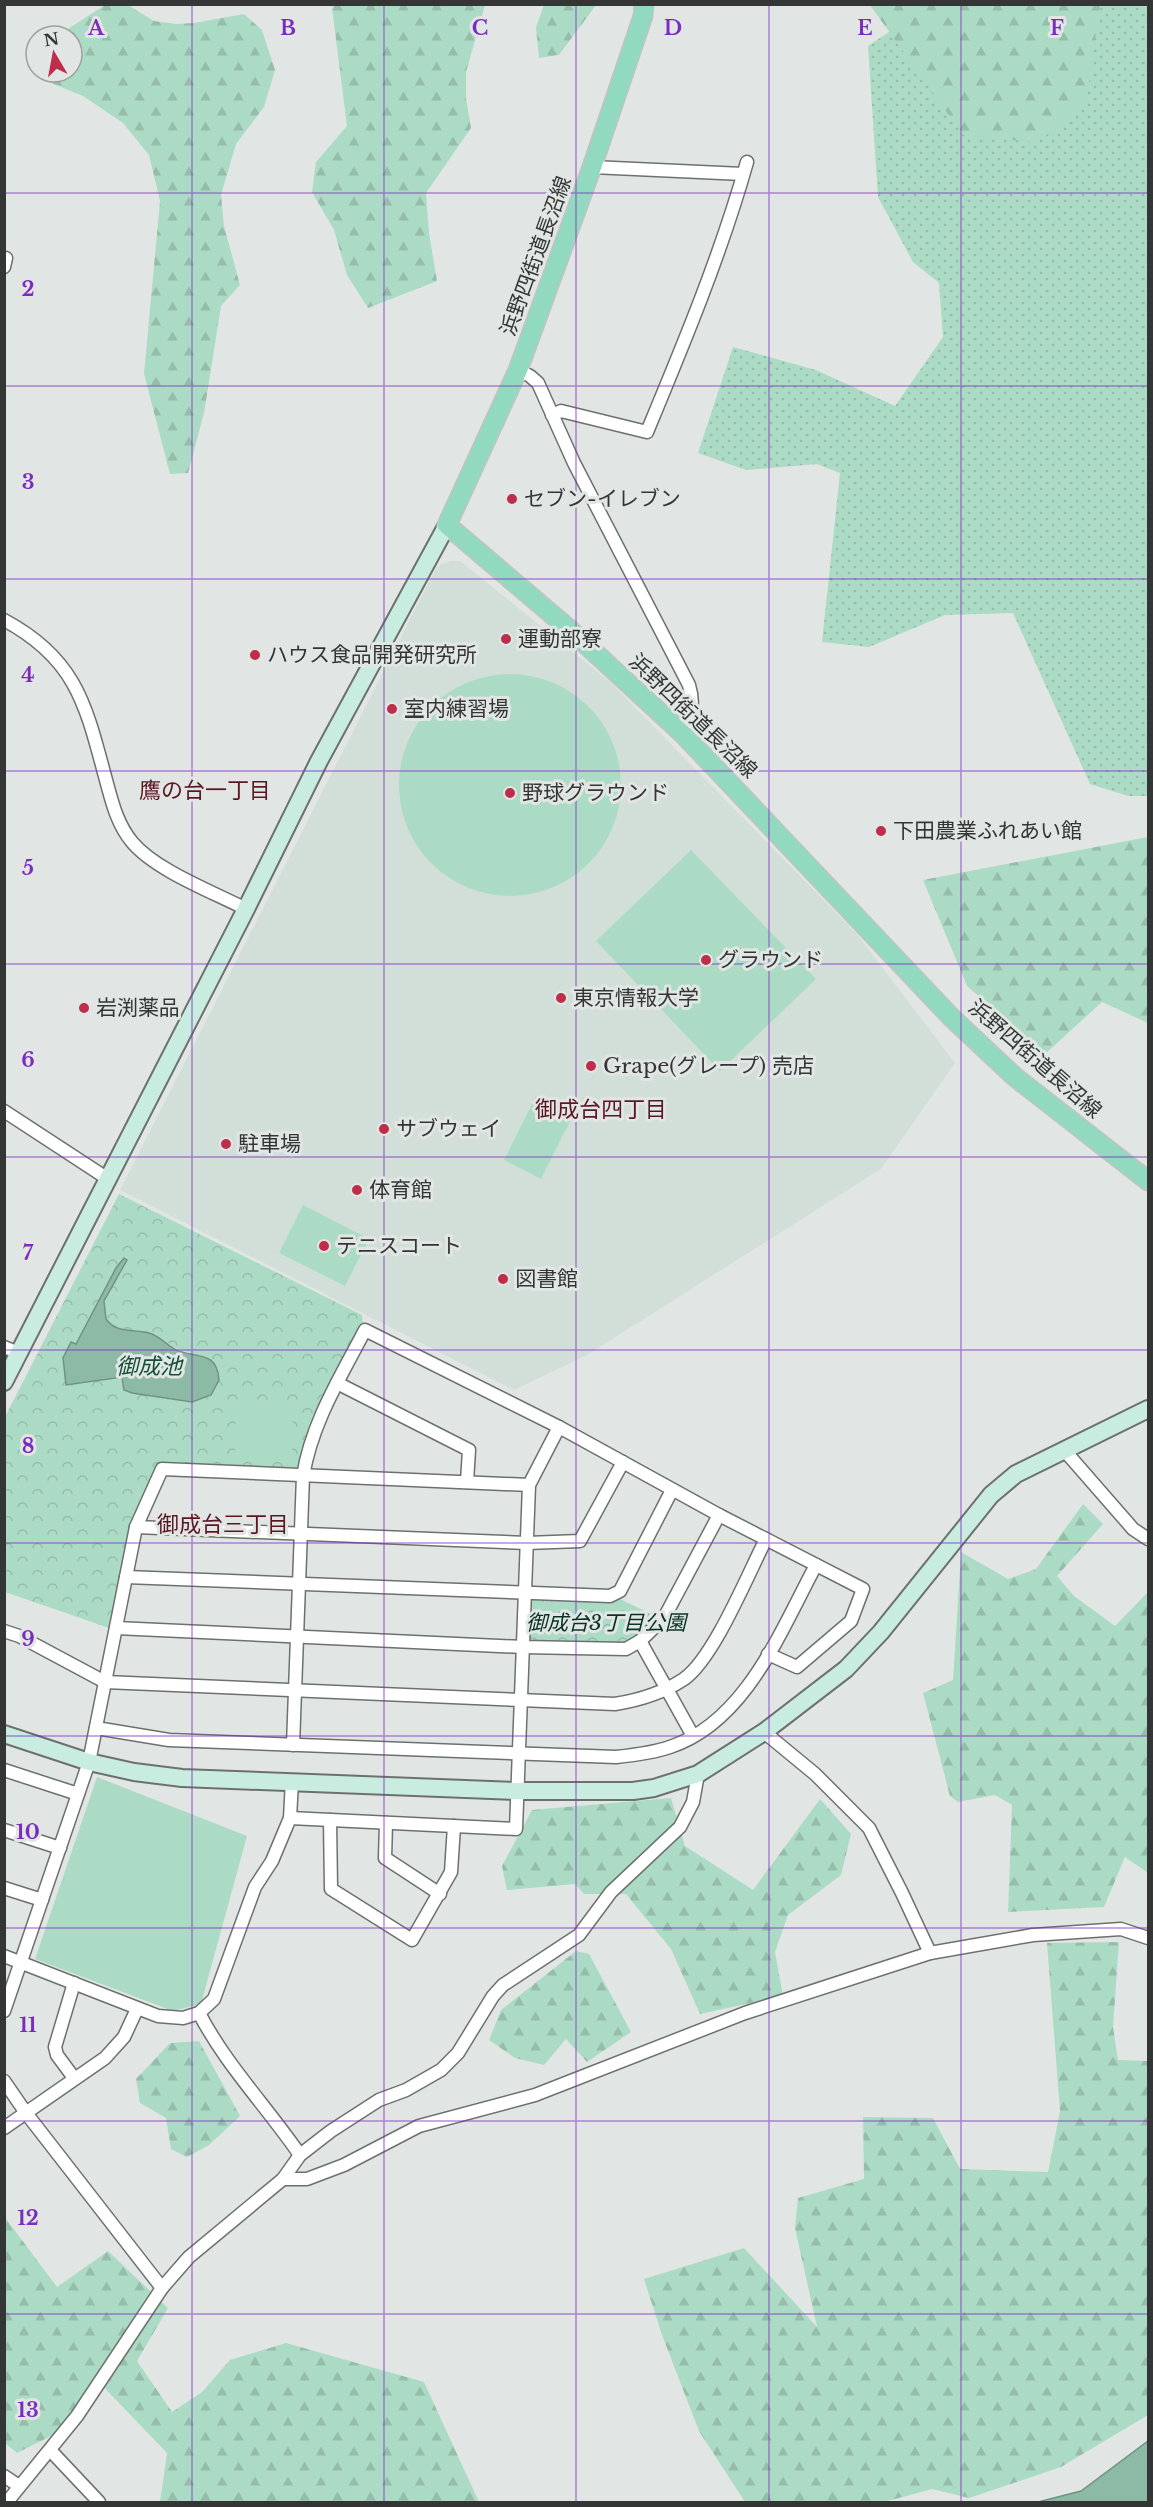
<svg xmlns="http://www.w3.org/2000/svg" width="1153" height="2507" viewBox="0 0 1153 2507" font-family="'Libre Baskerville','Noto Sans JP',serif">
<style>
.built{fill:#d2dfd8}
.grass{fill:url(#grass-dots)}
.forest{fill:url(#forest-firs)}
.park{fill:url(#park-crowns);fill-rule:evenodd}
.pitch{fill:#acdbc5}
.water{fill:#8cbaa5;stroke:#729283;stroke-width:1.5}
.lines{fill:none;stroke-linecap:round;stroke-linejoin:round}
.street-casing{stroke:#6c716f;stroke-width:15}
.secondary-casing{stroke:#6c716f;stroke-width:20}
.primary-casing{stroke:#c2c3c2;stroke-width:21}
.street{stroke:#fff;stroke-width:12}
.secondary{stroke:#c8ecdf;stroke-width:16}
.primary{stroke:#92dabf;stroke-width:18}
.grid{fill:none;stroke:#7b2cbf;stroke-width:1.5;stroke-opacity:0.55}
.poi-dot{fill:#be2d4a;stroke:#e1e6e4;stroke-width:2}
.labels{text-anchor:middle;stroke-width:6;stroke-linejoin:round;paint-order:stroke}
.street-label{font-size:21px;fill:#343635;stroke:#e1e6e4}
.poi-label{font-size:21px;fill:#343635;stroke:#e1e6e4;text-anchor:start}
.park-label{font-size:21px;font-style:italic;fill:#083223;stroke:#e1e6e4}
.neighbourhood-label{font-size:22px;fill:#5b1622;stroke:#e1e6e4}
.water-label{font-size:22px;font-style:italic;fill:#134f39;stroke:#e1e6e4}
.grid-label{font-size:20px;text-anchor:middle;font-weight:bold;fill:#7b2cbf;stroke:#e1e6e4;stroke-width:6;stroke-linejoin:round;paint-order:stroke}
</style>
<defs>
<pattern id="grass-dots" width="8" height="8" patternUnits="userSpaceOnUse" patternTransform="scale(1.5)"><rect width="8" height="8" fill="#acdbc5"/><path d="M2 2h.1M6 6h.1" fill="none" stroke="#95bdaa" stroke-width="1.8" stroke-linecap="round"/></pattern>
<pattern id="forest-firs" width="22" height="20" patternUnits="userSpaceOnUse" patternTransform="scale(1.5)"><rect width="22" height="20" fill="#acdbc5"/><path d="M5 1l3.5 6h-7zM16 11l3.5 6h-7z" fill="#95bdaa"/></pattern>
<pattern id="park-crowns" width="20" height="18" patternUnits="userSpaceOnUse" patternTransform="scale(1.5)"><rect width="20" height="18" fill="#acdbc5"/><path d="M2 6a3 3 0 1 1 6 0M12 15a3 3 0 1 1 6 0" fill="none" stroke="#95bdaa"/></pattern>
</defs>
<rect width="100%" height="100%" fill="#e1e6e4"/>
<!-- built -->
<path class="built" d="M451,561H460L610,682L856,933L955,1063L881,1169L587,1355L514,1390L120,1190L435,570L441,564Z"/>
<!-- grass -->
<path class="grass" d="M938,5H1148V796H1128L1090,784L1013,613L945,615L869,647L822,642L840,473L817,464L746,470L698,453L733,347L816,370L895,406L943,337L939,283L913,262L878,197L868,46L916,14Z"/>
<!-- forest -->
<g class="forest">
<path d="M105,5H128L154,21L176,24L194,23L244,14L262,30L275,70L264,107L236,144L221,195L224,226L240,285L221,306L204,413L188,473L170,474L144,374L160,201L149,155L123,123L83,96L44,80L36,72H72V36H57Z"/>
<path d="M335,5H485L466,72V99L471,128L426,193L429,233L437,281L368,308L347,275L334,230L312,192L316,162L347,126L332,8Z"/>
<path d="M544,5H596L559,55L539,58L536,27Z"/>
<path d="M870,5H1100L1087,97L1054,131L1033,142L963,135Z"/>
<path d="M1148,837V1023L1102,1002L1045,1054L967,986L923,880Z"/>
<path d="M1083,1504L1103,1524L1057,1576L1074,1596L1115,1626L1148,1592V1873L1125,1857L1104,1907L1008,1912L1012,1805L995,1795L958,1802L950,1796L923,1693L953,1680L961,1552L1008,1579L1036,1569Z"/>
<path d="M671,1798L685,1846L753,1890L820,1799L851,1834L841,1875L788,1915L775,1952L783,1996L700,2014L671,1949L626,1894H584L575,1884L507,1890L502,1866L532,1810Z"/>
<path d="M1119,1942L1113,2027L1118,2060L1148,2061V2415L1061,2467L969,2498L932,2489L884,2502H745L699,2431L662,2335L644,2279L744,2248L817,2327L795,2228L798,2198L864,2179L863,2117L933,2118L960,2169L1048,2172L1060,2111L1047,1943Z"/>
<path d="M576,1951L589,1954L631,2032L587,2062L566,2039L544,2065L515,2058L489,2040L501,2010Z"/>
<path d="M199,2041L240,2116L209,2145L187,2157L171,2149L166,2118L140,2103L136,2079L170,2043Z"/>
<path d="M4,2216L57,2287L108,2251L168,2308L137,2361L172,2412L202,2392L230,2360L286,2343L424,2382L479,2502H160L167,2453L94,2377L59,2432L17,2453L5,2443Z"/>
</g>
<!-- park -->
<g class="park">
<path d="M119,1194L362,1315L363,1325L300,1465L294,1469L161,1464L130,1522L109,1628L5,1592V1417ZM127,1260L104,1301L106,1319C119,1336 135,1327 151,1334C166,1339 174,1351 190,1352L189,1402L132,1393L122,1377L67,1385L71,1342L76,1344L116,1268Z"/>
<path d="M536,1596L620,1599L659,1618L626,1644L534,1643L530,1638L531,1600Z"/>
</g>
<!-- pitch -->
<g class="pitch">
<circle cx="510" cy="785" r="111"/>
<path d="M691,850L816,979L720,1071L596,941Z"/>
<path d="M536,1096L573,1115L541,1179L504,1160Z"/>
<path d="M303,1205L369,1239L345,1286L279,1253Z"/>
<path d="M236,1406L293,1408L292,1461L235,1458Z"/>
<path d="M97,1777L247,1836L201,2004L173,2011L35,1959Z"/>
</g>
<!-- water -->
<g class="water">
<path d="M124,1258L127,1260L104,1301L106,1319C118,1335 133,1328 149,1333C159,1336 165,1343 173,1348C190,1360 217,1347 219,1380L211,1395L192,1402L132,1393L124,1390L122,1377L66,1385L63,1358L71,1342L76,1344L116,1268Z"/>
<path d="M1148,2441V2502H1038L1081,2491Z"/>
</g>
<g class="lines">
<!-- street casing -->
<g class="street-casing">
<g id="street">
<path d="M592,167L743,174"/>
<path d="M4,267L6,258"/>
<path d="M518,370L530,376L538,383L574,463L689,685C695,705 691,716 683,734"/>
<path d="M552,415L561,411L647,432C684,343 721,254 747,162"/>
<path d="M4,620C77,659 86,706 106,780C112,802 117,824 132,842C155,870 213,892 246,909"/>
<path d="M4,1111L108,1179"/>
<path d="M4,1347L19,1353"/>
<path d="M337,1383L469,1450L467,1482"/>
<path d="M1065,1451L1133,1529L1148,1539"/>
<path d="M136,1527L527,1543L580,1541L623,1462"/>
<path d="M126,1577L610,1596L620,1591L672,1490"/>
<path d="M116,1628L523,1647L626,1649L640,1641L664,1618L719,1515"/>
<path d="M4,1631L19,1636L105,1682L615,1704C640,1700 663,1693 684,1679C714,1658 748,1574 766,1539"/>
<path d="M640,1641L693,1736"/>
<path d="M96,1728L169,1740L616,1757C635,1755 653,1753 670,1747C746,1722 781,1630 816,1565"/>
<path d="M764,1732L815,1774L869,1828L902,1893L930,1953"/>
<path d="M293,1745L303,1476C312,1422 340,1378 365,1330L559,1427L719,1515L863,1589L851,1621L797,1667L768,1654"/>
<path d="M4,1770L78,1794"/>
<path d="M290,1818L516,1829L529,1485L559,1427"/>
<path d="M330,1820L331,1889L412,1940L451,1872L454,1826"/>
<path d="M386,1823L385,1858L440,1894"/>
<path d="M4,1830L60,1848"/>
<path d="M4,1888L42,1900"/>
<path d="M4,1956L158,2016L183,2018L199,2013L214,1999L255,1887L272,1861L290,1818L292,1781"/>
<path d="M74,1983L55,2047L57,2055L74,2078"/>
<path d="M4,2011L89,1762L136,1527L162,1469L529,1485"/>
<path d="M199,2013C226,2065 267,2107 300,2155"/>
<path d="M4,2081L26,2113L162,2288"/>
<path d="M4,2128L105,2058L124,2037L137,2009"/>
<path d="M283,2179H307L344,2165L419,2126L535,2095L745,2013L930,1953L1033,1935L1121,1929L1148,1938"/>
<path d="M51,2451L99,2502"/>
<path d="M4,2476L19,2486"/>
<path d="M7,2502L77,2416L162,2288L189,2257L283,2179L300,2155L331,2131L379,2100L406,2090L441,2070L458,2053L493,1996L503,1985L579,1935L611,1892L680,1827L693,1802L698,1774"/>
</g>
</g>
<!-- secondary casing -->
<g class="secondary-casing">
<g id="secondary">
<path d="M4,1382L246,909L319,761L447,525"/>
<path d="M4,1734L89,1762L134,1772L182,1778L517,1791H633L654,1788L698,1774L764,1732L846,1669L881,1632L991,1495L1016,1474L1148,1409"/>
</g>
</g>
<!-- primary casing -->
<g class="primary-casing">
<path id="primary" d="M644,4L643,16L592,167L518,370L447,525L568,628L683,734L951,1017L1015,1077L1148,1181"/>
</g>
<!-- street -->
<use href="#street" class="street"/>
<!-- secondary -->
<use href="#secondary" class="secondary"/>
<!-- primary -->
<use href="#primary" class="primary"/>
</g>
<!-- grid -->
<path class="grid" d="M192,4V2502M384,4V2502M576,4V2502M769,4V2502M961,4V2502M4,193H1148M4,386H1148M4,579H1148M4,771H1148M4,964H1148M4,1157H1148M4,1350H1148M4,1543H1148M4,1736H1148M4,1928H1148M4,2121H1148M4,2314H1148"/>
<!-- markers -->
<g class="poi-dot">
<circle cx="512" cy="499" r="6"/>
<circle cx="506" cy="639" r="6"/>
<circle cx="255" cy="655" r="6"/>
<circle cx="392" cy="709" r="6"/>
<circle cx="510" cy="793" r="6"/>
<circle cx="881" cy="831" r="6"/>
<circle cx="706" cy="960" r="6"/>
<circle cx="561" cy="998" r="6"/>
<circle cx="84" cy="1008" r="6"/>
<circle cx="591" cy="1066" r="6"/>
<circle cx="384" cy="1129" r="6"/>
<circle cx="226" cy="1144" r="6"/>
<circle cx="357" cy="1190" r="6"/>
<circle cx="324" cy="1246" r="6"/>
<circle cx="503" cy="1279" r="6"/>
</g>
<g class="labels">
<!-- street labels -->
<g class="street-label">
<text transform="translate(536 256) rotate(-70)" y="7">浜野四街道長沼線</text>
<text transform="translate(693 716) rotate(44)" y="7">浜野四街道長沼線</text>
<text transform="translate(1035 1059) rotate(41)" y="7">浜野四街道長沼線</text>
</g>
<!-- poi labels -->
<g class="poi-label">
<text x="524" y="506">セブン-イレブン</text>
<text x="518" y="646">運動部寮</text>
<text x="267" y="662">ハウス食品開発研究所</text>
<text x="404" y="716">室内練習場</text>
<text x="522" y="800">野球グラウンド</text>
<text x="893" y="838">下田農業ふれあい館</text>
<text x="718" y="967">グラウンド</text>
<text x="573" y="1005">東京情報大学</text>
<text x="96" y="1015">岩渕薬品</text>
<text x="603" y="1073">Grape(グレープ) 売店</text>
<text x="396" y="1136">サブウェイ</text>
<text x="238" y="1151">駐車場</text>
<text x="369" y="1197">体育館</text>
<text x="336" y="1253">テニスコート</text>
<text x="515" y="1286">図書館</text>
</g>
<!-- park labels -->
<g class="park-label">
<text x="606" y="1630">御成台3丁目公園</text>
</g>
<!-- neighbourhood labels -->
<g class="neighbourhood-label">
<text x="205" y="798">鷹の台一丁目</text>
<text x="601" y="1117">御成台四丁目</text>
<text x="223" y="1532">御成台三丁目</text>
</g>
<!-- water labels -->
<g class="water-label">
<text x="149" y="1374">御成池</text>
</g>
</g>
<g class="grid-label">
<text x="96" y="35">A</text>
<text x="288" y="35">B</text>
<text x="480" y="35">C</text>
<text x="673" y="35">D</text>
<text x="865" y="35">E</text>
<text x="1057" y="35">F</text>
<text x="28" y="296">2</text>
<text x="28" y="489">3</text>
<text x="28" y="682">4</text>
<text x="28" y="875">5</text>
<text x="28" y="1067">6</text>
<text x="28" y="1260">7</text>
<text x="28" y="1453">8</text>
<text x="28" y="1646">9</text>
<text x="28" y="1839">10</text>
<text x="28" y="2032">11</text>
<text x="28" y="2225">12</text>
<text x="28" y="2417">13</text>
</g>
<!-- border -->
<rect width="1153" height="2507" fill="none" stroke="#343635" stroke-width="12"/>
<!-- north arrow -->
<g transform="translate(54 54) rotate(350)"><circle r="28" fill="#e1e6e4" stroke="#9ca09e" stroke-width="1.5"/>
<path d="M0-4.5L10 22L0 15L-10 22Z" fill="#be2d4a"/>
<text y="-9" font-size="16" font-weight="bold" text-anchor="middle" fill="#343635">N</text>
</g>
</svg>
